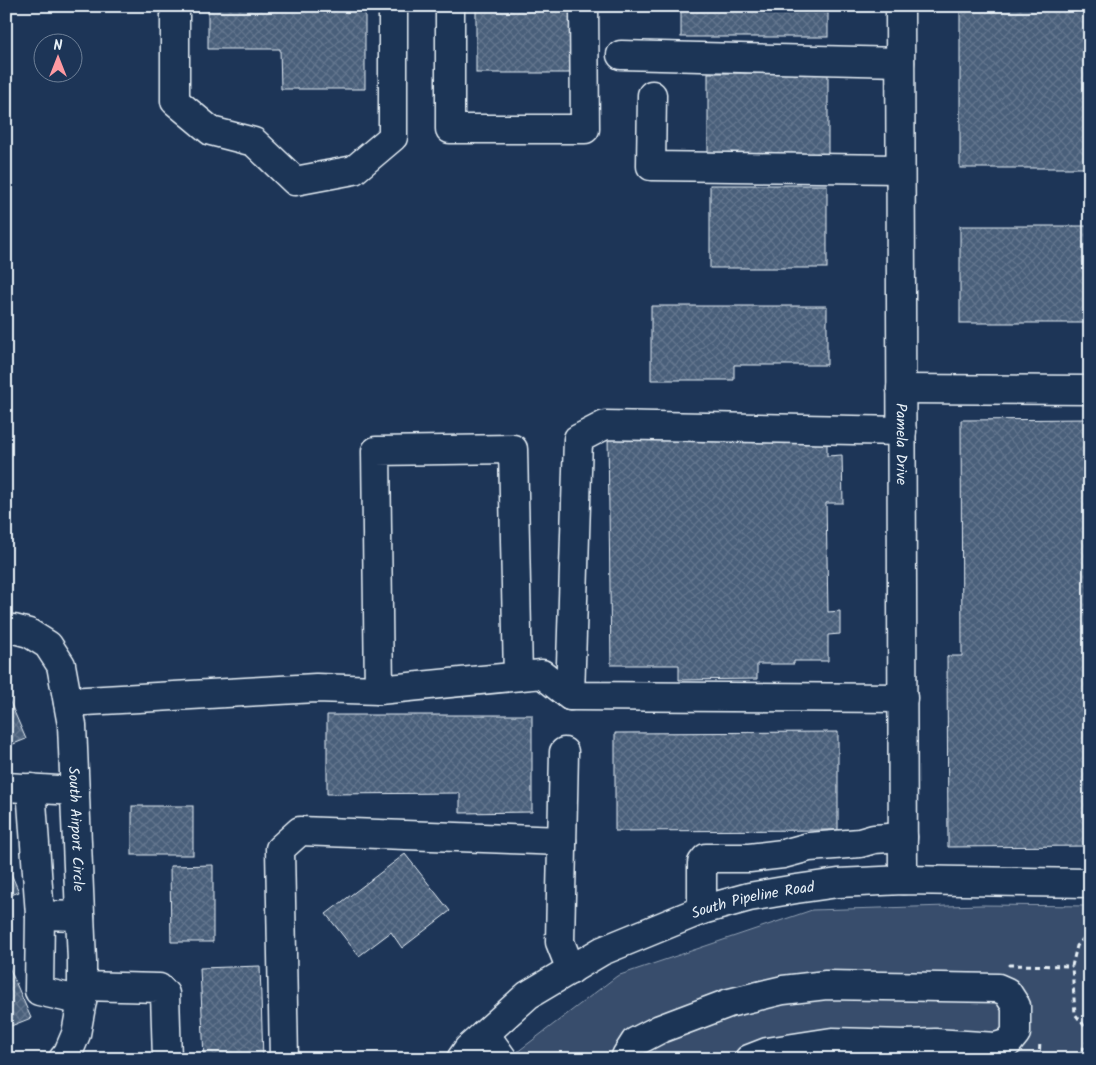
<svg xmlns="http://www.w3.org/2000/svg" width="1096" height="1065" viewBox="0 0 1096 1065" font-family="Kalam,sans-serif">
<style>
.park{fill:#374d6c;stroke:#909fb2}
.building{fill:url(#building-cross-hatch);stroke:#e8f1f8}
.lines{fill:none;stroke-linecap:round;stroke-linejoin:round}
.minor-casing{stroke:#e8f1f8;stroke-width:31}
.path{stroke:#e8f1f8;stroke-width:3;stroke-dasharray:5 4;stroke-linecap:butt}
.minor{stroke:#1d3557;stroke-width:28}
.labels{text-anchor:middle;stroke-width:5;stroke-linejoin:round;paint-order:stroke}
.street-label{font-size:15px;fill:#e8f1f8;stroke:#1d3557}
</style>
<defs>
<pattern id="building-cross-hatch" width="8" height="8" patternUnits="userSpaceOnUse" patternTransform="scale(1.25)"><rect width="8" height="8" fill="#495e7a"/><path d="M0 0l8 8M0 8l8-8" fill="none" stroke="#63768e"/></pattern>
</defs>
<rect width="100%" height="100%" fill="#1d3557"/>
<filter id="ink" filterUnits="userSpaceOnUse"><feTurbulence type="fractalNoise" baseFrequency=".02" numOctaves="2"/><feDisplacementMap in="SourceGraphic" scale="10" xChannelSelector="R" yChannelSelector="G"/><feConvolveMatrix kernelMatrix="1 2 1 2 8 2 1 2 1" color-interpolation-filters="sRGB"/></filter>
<g filter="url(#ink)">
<!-- park -->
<path class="park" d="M981,905L1090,906V1059H508L617,976L812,910Z"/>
<!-- building -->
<g class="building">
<path d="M208,6H365V89H281L280,49H208Z"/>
<rect x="476" y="6" width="100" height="67"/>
<rect x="681" y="6" width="147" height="31"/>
<rect x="960" y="6" width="130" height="162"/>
<rect x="708" y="73" width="120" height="83"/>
<rect x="710" y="185" width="117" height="83"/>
<rect x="960" y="226" width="130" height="97"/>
<path d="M651,306H827V365H734V380H651Z"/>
<path d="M1090,419V846L948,847L947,656H962L961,420Z"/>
<path d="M827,432V456L842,455L843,503H826L828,612L840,611V634L828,635V661H794V664H757V679L679,680V665H611L608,435Z"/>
<path d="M6,693L26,739L6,747Z"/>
<path d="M327,715H532V812L460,813V793L327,794Z"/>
<path d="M838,732V830L615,831V733Z"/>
<rect x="132" y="806" width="61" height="49"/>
<path d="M405,854L450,911L402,948L391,932L359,956L326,914Z"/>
<path d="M6,862L19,892L6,897Z"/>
<path d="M213,865V942H171L170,866Z"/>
<path d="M6,960L31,1018L6,1028Z"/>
<path d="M260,966L263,1059H204L200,968Z"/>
</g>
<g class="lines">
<!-- minor casing -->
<g class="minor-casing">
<g id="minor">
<path d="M175,6V101L211,131L254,142L295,181L354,170L393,137V6"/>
<path d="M450,6V129H585L584,6"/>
<path id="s1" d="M900,6L903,880"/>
<path d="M621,55L900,62"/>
<path d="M652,95L651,166L900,169"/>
<path d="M901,389L1090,390"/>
<path id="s2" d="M6,629H14L29,633L48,645L61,665L72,725L82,961V1001L76,1034L68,1053L63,1059"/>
<path d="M379,690L376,451L513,449L518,676"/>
<path d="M570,696L578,439L605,425L902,431"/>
<path d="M68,702L316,688L379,690L542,674L570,696L903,698"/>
<path d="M564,752L560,942L571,970"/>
<path d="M6,787L75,791"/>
<path d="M31,788L40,915L80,916"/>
<path d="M702,910V863L706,858H749L783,854L809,847L860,843L874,839L903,837"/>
<path d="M40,915L39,991L82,1001"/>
<path d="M82,986L159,988L165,994L167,1059"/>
<path d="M485,1034L503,1059"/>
<path d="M284,1059L280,849L300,831L562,841"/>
<path id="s3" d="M461,1059L468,1049L528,995L602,951L702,910L749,897L796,889L838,883L903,880L1090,883"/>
<path d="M626,1059V1056L635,1042L660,1029L729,1003L783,990L826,985L998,988L1007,992L1016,1006V1033L1008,1043L996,1047L935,1043L906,1044L883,1054L880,1059"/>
<path d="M749,1059L767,1052L832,1042L906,1044"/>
</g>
</g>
<!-- path -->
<g class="path">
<path d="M1090,931L1077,946L1072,966L1075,1014L1090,1033"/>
<path d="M1010,965H1009L1072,966"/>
<path d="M1039,1059L1040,1041"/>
<path d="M1077,1059L1090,1037"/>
</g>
<!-- minor -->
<use href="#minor" class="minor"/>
</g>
</g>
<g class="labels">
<!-- street labels -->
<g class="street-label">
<text dy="5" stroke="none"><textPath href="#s1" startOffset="438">Pamela Drive</textPath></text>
<text dy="5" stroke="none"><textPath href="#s2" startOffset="235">South Airport Circle</textPath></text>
<text dy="5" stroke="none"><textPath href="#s3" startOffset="339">South Pipeline Road</textPath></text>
</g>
</g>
<!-- margin -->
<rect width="1096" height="1065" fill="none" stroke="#1d3557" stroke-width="25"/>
<rect x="12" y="12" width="1071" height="1040" fill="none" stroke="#e8f1f8" stroke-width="2" filter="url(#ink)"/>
<!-- north arrow -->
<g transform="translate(58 58)"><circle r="24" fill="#1d3557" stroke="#6e8097"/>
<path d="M0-4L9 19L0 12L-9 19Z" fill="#ff9aa2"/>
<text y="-8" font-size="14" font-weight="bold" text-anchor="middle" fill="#e8f1f8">N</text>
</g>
</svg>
